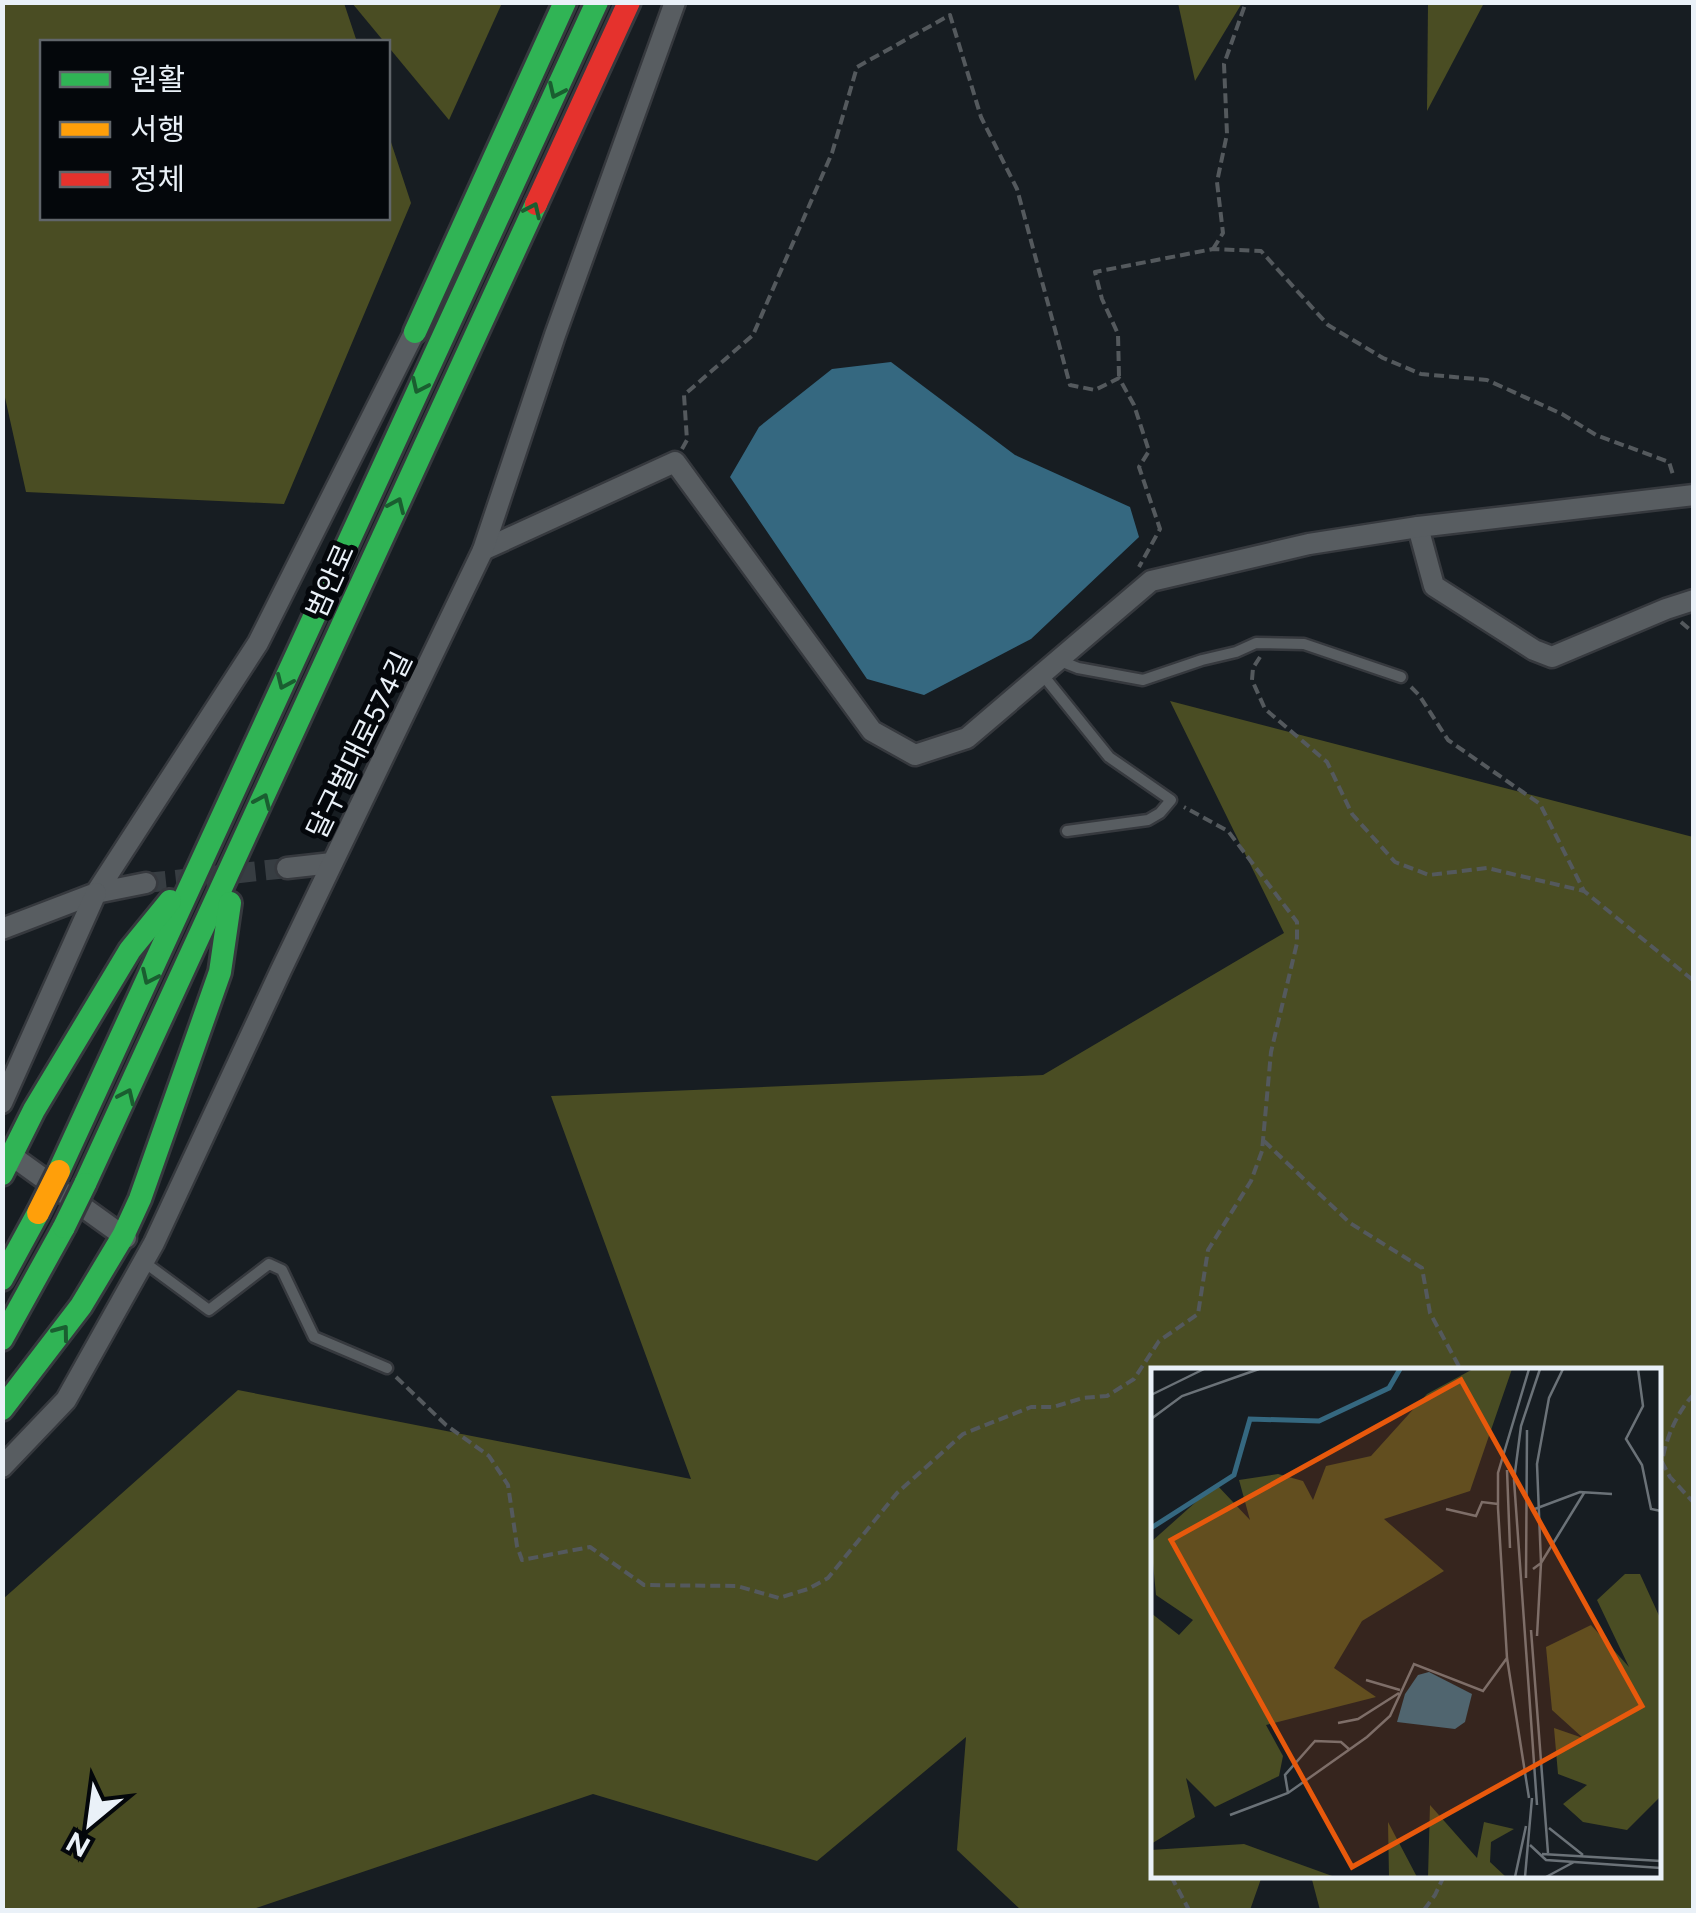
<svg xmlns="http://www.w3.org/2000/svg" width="1696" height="1913" viewBox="0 0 1696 1913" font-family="Figtree,'Noto Sans KR',sans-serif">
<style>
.forest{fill:#4a4d23}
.water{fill:#356880}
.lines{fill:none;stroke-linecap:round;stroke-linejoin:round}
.street-tunnel{stroke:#373d42;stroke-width:20;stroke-dasharray:20 10;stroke-linecap:butt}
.lane-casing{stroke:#36393e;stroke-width:15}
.street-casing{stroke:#36393e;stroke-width:25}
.fast-casing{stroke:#36393e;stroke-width:28}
.jam-casing{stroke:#36393e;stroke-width:28}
.path{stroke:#54595d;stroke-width:4;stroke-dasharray:10 5;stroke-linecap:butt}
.lane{stroke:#585d61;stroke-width:10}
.street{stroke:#585d61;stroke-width:20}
.fast{stroke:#30b455;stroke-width:22}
.jam{stroke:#e5322d;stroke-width:22}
.fast-bridge-casing{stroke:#36393e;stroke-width:28;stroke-linecap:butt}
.slow-bridge-casing{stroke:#36393e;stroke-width:28;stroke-linecap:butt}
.fast-bridge{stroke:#30b455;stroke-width:22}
.slow-bridge{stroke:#ff9f0a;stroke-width:22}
.oneway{stroke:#1a5e30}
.labels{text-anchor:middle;stroke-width:10;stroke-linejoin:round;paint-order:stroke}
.street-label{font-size:28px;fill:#eaf1f8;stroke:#04070b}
.inset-river{fill:none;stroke:#356880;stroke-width:5}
.inset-road{fill:none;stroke:#6b7278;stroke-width:2.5}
.view{fill:#e8590c;fill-opacity:0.15;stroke:#e8590c;stroke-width:5}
.inset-edge{fill:none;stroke:#eaf1f8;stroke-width:5}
</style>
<rect width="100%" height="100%" fill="#171d22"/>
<!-- forest -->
<g class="forest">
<path d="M2,3H344L357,42H42V218H388V133L411,203L284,504L26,492L2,384Z"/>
<path d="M352,3H502L449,120Z"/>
<path d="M1178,3H1242L1195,81Z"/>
<path d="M1428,3H1484L1427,111Z"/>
<path d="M1170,701L1693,837V1910H1320L1311,1876H1658V1370H1154V1876H1262L1250,1910H1021L957,1850L966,1737L817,1861L593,1794L250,1910H3V1599L238,1390L691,1479L551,1096L1043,1075L1284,933Z"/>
</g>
<!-- water -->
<path class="water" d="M891,362L1015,455L1130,507L1139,537L1031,639L924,695L867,679L730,477L759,427L832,369Z"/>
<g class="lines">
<!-- street-tunnel -->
<path class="street-tunnel" d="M146,883L287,868"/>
<!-- lane casing -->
<g class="lane-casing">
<g id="lane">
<path d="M1058,660L1078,668L1143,680L1202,660L1236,652L1256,643L1304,644L1401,677"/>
<path d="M1042,674L1109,757L1171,800L1160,813L1148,820L1067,831"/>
<path d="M144,1262L209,1310L269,1264L282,1270L314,1337L387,1368"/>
</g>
</g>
<!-- street casing -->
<g class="street-casing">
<g id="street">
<path d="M1418,527L1434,586L1534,650L1552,657L1666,609L1694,600"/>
<path d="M483,550L675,462L872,731L915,755L967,738L1151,581L1309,544L1418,527L1694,495"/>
<path d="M287,868L332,863"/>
<path d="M146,883L96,893L258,643L417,327"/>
<path d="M2,929L96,893"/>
<path d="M2,1103L96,893"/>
<path d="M8,1153L126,1238"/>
<path d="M2,1467L66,1400L154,1243L281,970L483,550L555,335L675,2"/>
</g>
</g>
<!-- fast casing -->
<g class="fast-casing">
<g id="fast">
<path d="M415,332L565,2"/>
<path d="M59,1171L597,2"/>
<path d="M2,1174L34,1110L130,950L170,901"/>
<path d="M85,1184L536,204"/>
<path d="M2,1279L38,1213"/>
<path d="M2,1339L64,1227"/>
<path d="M2,1409L81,1306L123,1236L140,1199L220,972L230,903"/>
</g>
</g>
<!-- jam casing -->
<g class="jam-casing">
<path id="jam" d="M536,204L629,2"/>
</g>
<!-- path -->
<g class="path">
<path d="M1213,249L1223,233L1217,182L1227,134L1224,64L1246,2"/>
<path d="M1119,376L1118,334L1102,299L1095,272L1213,249L1261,251L1328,325L1383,358L1421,374L1487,380L1562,414L1596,435L1669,462L1674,478"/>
<path d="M682,449L687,440L684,395L753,335L832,153L857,67L950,15L981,117L1017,189L1070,385L1095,390L1119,378L1134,405L1149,451L1139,467L1160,529L1139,567"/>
<path d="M1681,622L1694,633"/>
<path d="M1260,657L1253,668L1252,680L1265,709L1327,762L1352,814L1395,862L1429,875L1487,868L1584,891"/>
<path d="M1411,687L1419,695L1448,740L1540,804L1584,891L1694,981"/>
<path d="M1264,1141L1350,1223L1422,1268L1430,1313L1461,1370"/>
<path d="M396,1377L446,1425L489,1456L508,1485L517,1546L522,1560L590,1547L644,1585L737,1586L779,1598L808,1589L828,1578L897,1493L963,1434L1031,1407H1053L1083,1398L1107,1396L1134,1379L1159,1341L1198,1314L1208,1250L1251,1181L1262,1151L1271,1052L1297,943V922L1228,831L1184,807"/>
<path d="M1694,1394C1677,1412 1666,1438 1662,1462L1670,1477L1694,1503"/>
<path d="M1171,1876L1189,1910"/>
<path d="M1424,1910L1435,1895L1444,1876"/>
</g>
<!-- lane -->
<use href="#lane" class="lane"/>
<!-- street -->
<use href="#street" class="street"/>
<!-- fast -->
<use href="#fast" class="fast"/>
<!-- jam -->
<use href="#jam" class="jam"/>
<!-- fast-bridge casing -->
<g class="fast-bridge-casing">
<path id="fast-bridge" d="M64,1227L85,1184"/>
</g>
<!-- slow-bridge casing -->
<g class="slow-bridge-casing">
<path id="slow-bridge" d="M38,1213L59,1171"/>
</g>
<!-- fast-bridge -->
<use href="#fast-bridge" class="fast-bridge"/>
<!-- slow-bridge -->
<use href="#slow-bridge" class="slow-bridge"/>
</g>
<!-- one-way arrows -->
<defs><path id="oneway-chevron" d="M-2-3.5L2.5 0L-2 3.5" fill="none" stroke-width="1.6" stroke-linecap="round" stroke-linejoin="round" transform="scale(2.5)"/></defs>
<g class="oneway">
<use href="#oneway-chevron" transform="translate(556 91) rotate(115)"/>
<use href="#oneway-chevron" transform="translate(533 210) rotate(-65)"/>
<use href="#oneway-chevron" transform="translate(419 386) rotate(115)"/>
<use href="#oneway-chevron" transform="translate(397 505) rotate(-66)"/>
<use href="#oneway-chevron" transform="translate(284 682) rotate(114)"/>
<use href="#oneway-chevron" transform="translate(263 801) rotate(-66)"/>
<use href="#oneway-chevron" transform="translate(149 977) rotate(115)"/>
<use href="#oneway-chevron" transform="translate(127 1096) rotate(-65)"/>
<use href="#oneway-chevron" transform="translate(62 1332) rotate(-53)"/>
</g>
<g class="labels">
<!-- street labels -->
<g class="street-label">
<text transform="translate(330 581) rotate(-66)" y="10">범안로</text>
<text transform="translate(359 745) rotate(-64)" y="10">달구벌대로574길</text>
</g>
</g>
<!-- overview -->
<g transform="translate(1151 1368)">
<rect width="510" height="510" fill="#171d22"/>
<path d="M322,1H361L319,123L233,151L293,203L211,253L183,300L225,329L115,357L132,388L128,408L64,439L35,410L44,449L0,476V245L28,267L42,252L5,227L0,174L65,116L99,152L88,112L127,106L152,113L162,132L175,98L220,88L276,26ZM474,206H489L510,252V428L476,462L432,454L412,436L436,417L407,406L403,360L432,370L401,342L395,279L440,257L478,299L446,232ZM279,437L326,490L333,454L363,461L340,474L339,494L355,509H277ZM237,454L266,509H238ZM93,476L184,509H0V482Z" fill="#4a4d23"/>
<path d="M278,304L321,326L314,354L304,361L246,354L254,326L267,307Z" fill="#356880"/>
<path class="inset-river" d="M0,160L83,107L99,51L168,53L238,20L249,1"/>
<path class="inset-road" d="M378,1L347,105V140L356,290L378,430M487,1L492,38L475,71L491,97L500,141L510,143M0,27L53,1M0,51L31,28L108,1M356,102L359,180M295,141L325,148L331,134L347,136M381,142L429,124L461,126M390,195L386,96L398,30L412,1M390,195L433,125M382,201L390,195L386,268M375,210L376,62M380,262L397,485M215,312L249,322M187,355L207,351L248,325M137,425L134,407L164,373L190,374L199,382M386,437L363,112L370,58L389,1M79,447L137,425L216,369L239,348L263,296L332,323L356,290M398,460L432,487M379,477L395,492L510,500M391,486L510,493M364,509L375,458M374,509L381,430M395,509L423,494"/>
<path class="view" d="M310,12L491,338L201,499L20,172Z"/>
<rect width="510" height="510" class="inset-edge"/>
</g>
<!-- border -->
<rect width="1696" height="1913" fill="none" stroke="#eaf1f8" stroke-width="10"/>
<!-- legend -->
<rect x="40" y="40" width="350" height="180" fill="#04070b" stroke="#60656a" stroke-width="2.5"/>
<rect x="60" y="72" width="50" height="15" fill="#30b455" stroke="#60656a" stroke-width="2.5"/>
<text x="130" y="90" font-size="30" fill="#eaf1f8">원활</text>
<rect x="60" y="122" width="50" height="15" fill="#ff9f0a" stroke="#60656a" stroke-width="2.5"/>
<text x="130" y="140" font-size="30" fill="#eaf1f8">서행</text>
<rect x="60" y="172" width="50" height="15" fill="#e5322d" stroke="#60656a" stroke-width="2.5"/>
<text x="130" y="190" font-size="30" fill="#eaf1f8">정체</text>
<!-- north arrow -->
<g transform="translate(90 1823) rotate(209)" stroke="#04070b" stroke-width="8" paint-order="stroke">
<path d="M0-8L18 38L0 25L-18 38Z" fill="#eaf1f8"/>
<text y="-15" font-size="28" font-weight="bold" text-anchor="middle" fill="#eaf1f8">N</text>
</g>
</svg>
